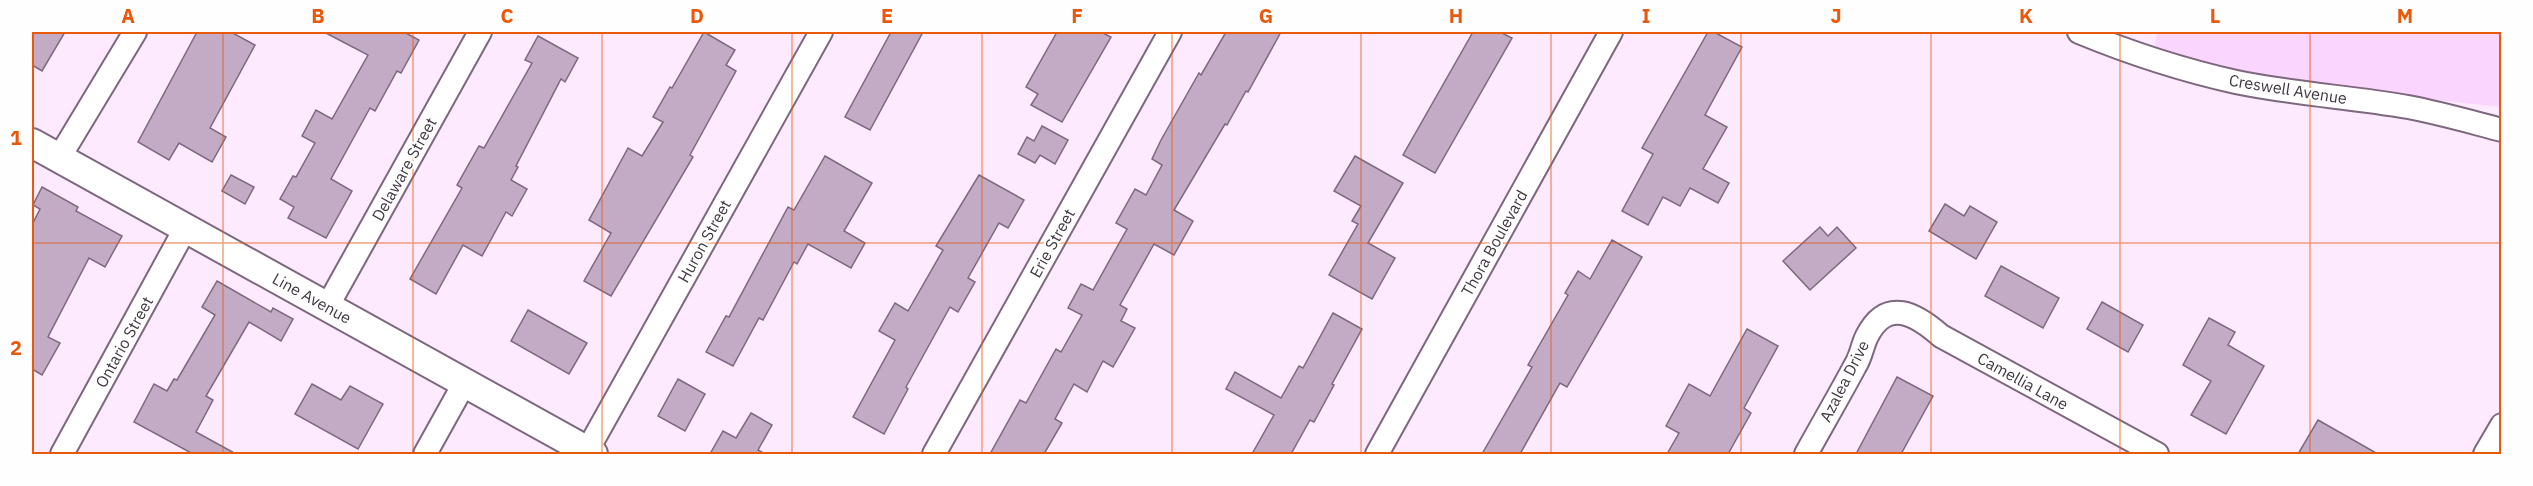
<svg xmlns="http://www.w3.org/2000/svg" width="2533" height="486" viewBox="0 0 2533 486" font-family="'IBM Plex Sans',sans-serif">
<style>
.green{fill:#fad5fd}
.building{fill:#c3abc5;stroke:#7e6880;stroke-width:1.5}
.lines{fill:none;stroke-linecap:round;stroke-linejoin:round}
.minor-casing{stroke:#7d677e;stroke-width:26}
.major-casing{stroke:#7d677e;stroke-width:32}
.minor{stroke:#fff;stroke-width:22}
.major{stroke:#fff;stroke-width:28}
.grid{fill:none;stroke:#e8590c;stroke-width:1.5;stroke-opacity:0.55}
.labels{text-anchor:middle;stroke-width:4.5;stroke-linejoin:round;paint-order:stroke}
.street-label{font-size:16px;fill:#413842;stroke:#fefefe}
.neatline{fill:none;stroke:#e8590c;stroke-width:2}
.grid-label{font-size:20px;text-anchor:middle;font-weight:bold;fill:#e8590c}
</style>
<rect width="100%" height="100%" fill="#feeaff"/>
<!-- green -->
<path class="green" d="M2157,32H2501V107L2238,78L2154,54Z"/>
<!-- building -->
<g class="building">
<path d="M32,32H65L42,71L32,65Z"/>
<path d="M197,32H231L255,45L210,128L226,137L212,162L179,143L169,160L138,142Z"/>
<path d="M324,32H404L419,40L401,73L397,71L375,111L370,108L331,179L352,191L326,238L288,218L294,207L280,199L293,176L296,177L315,143L302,136L316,110L332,119L368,55Z"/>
<path d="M704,32L735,50L726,65L736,71L690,155L693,157L611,296L584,281L611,233L589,220L628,148L642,156L663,122L653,117L670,87L672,88Z"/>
<path d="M891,32H923L870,130L845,117Z"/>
<path d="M1057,32H1101L1111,37L1062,122L1031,105L1038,94L1026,87Z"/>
<path d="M1226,32H1281L1248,92L1246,91L1227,125L1225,124L1174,210L1193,221L1174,255L1154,244L1120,305L1127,309L1121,321L1135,328L1113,367L1103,361L1087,392L1074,384L1055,419L1062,423L1044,454H990L1020,400L1026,403L1056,349L1061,352L1082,315L1068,308L1081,284L1093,290L1127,229L1116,223L1135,189L1146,195L1162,165L1152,159L1161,140L1199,73L1201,75Z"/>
<path d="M1473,32H1500L1512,38L1435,173L1403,155Z"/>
<path d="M1708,32H1714L1742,47L1705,115L1727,127L1703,169L1729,183L1718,203L1690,188L1680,206L1663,197L1648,225L1622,211L1653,154L1642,148Z"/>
<path d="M538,36L578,58L565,82L561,79L516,166L518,167L511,180L527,189L512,216L506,212L482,256L463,245L436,294L410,279L462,188L457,185L479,146L484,148L532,63L525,60Z"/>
<path d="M1042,126L1068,140L1055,164L1040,155L1035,163L1018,154L1027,137L1034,141Z"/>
<path d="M825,156L872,183L844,231L865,243L851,268L808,244L797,264L794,262L763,320L759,318L733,366L706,352L726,316L729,317L788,207L794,210Z"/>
<path d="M1355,156L1403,183L1368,243L1395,258L1372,299L1329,275L1358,224L1352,221L1361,206L1334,191Z"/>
<path d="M231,175L254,187L245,204L222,191Z"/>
<path d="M979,175L1024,200L1008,228L999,223L968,278L975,282L958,312L950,307L906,387L908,389L884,434L853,417L895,340L879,331L895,303L908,311L943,250L936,246Z"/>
<path d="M42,187L78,207L76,211L122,236L105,267L89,258L48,337L60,343L42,375L32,369V225L40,209L33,205Z"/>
<path d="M1945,204L1964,216L1970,206L1997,222L1976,259L1929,231Z"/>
<path d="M1820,227L1828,236L1837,227L1856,248L1810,290L1783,261Z"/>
<path d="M1612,240L1642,257L1567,387L1560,383L1520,454H1482L1532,367L1528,365L1568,295L1565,293L1578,271L1590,279Z"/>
<path d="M2001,266L2059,298L2043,328L1985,296Z"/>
<path d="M217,281L271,312L273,308L293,319L281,341L249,322L206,396L213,400L196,432L236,454H193L134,422L154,384L167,391L174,379L177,380L215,315L202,307Z"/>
<path d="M2102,302L2143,325L2128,352L2087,329Z"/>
<path d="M528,310L587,343L569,374L511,341Z"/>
<path d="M1333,313L1362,329L1332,384L1334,385L1314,422L1310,420L1291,454H1252L1274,415L1226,389L1235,372L1281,398L1299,366L1303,368Z"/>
<path d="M2209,318L2235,332L2228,345L2264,366L2226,434L2191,415L2211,381L2183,365Z"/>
<path d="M1747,329L1778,346L1744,408L1751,413L1728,454H1667L1679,433L1666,426L1689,384L1710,396Z"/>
<path d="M1897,377L1933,396L1901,454H1856Z"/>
<path d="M678,379L705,394L685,431L658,416Z"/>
<path d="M312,384L341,400L350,386L383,404L358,449L295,414Z"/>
<path d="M751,413L772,425L758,450L765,454H710L723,431L736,438Z"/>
<path d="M2318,420L2378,454H2298Z"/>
</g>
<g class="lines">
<!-- minor casing -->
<g class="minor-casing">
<g id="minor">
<path d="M2079,32C2130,53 2182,70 2236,82C2293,94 2351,97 2408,107C2440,113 2471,122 2502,130"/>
<path d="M59,158L135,32"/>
<path d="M327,307L480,32"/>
<path d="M587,451L821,32"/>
<path d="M62,454L185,229"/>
<path d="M425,454L465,382"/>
<path d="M934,454L1170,32"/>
<path d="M1377,454L1611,32"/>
<path d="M1806,454C1822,425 1839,396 1855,366C1861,357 1862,346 1867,336C1887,297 1916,314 1941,336L2157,454"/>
<path d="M2485,454L2502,425"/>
</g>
</g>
<!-- major casing -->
<g class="major-casing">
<path id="major" d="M32,143L593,454"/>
</g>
<!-- minor -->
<use href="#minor" class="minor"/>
<!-- major -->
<use href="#major" class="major"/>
</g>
<!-- grid -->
<path class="grid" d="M223,32V454M413,32V454M602,32V454M792,32V454M982,32V454M1172,32V454M1361,32V454M1551,32V454M1741,32V454M1931,32V454M2120,32V454M2310,32V454M32,243H2502"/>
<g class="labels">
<!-- street labels -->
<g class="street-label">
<text transform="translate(2288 89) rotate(9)" y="6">Creswell Avenue</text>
<text transform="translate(404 169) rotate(-61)" y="6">Delaware Street</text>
<text transform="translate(704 241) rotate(-61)" y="6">Huron Street</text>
<text transform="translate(1052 243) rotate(-61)" y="6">Erie Street</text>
<text transform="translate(1494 243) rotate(-61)" y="6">Thora Boulevard</text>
<text transform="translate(312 298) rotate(29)" y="6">Line Avenue</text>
<text transform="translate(124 342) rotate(-61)" y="6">Ontario Street</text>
<text transform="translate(1844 381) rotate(-63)" y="6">Azalea Drive</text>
<text transform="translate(2023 381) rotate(29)" y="6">Camellia Lane</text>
</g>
</g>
<!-- border -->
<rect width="2533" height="486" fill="none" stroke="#fefefe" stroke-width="66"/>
<rect x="33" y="33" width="2467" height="420" class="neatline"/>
<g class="grid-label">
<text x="128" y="23">A</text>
<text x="318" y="23">B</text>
<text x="507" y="23">C</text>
<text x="697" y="23">D</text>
<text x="887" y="23">E</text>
<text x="1077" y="23">F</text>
<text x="1266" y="23">G</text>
<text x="1456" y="23">H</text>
<text x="1646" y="23">I</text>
<text x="1836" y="23">J</text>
<text x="2026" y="23">K</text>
<text x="2215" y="23">L</text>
<text x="2405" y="23">M</text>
<text x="16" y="145">1</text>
<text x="16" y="355">2</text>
</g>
</svg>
